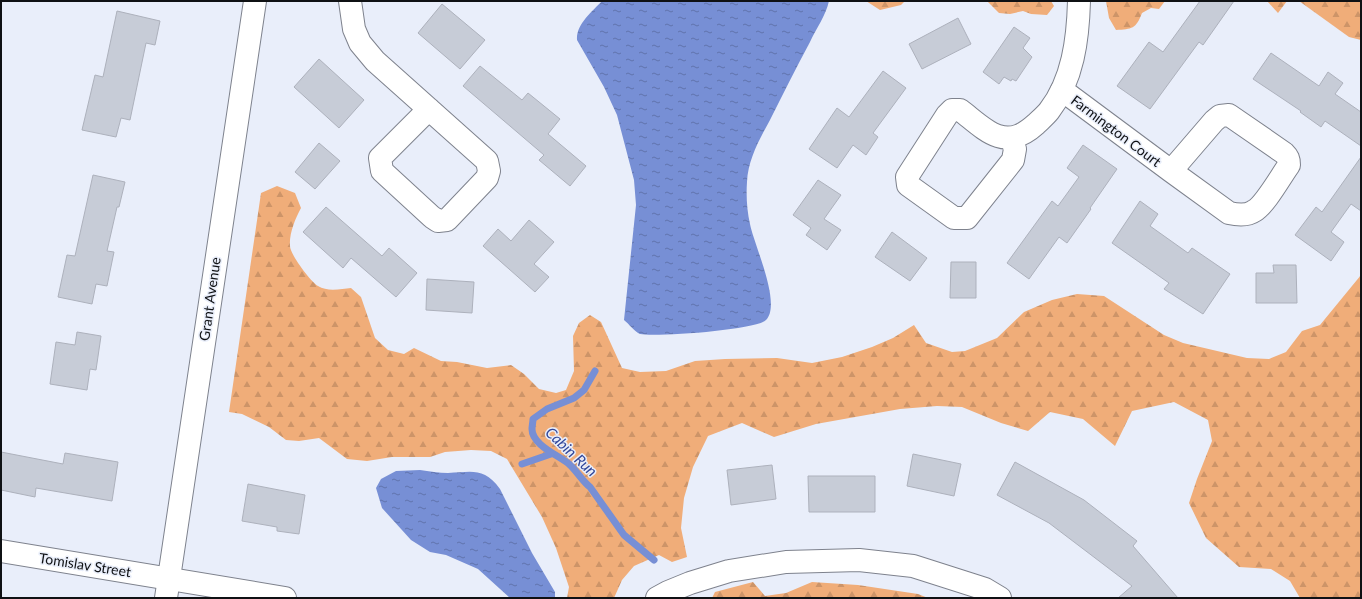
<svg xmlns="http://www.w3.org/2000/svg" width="1362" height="599" viewBox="0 0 1362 599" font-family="Lato,sans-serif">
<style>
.forest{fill:url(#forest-firs)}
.water{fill:url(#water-ripples)}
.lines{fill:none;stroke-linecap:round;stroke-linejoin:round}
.stream{stroke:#778fd5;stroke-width:7}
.building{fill:#c7ccd7;stroke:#adb1bc}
.minor-casing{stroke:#7e828d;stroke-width:24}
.minor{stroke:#fff;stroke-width:22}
.labels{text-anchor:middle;stroke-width:3;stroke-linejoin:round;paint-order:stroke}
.street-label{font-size:14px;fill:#0f1114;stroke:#e9eefa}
.water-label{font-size:15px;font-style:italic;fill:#314699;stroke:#e9eefa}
</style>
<defs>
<pattern id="forest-firs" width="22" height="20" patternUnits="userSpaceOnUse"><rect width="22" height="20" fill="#f0ad79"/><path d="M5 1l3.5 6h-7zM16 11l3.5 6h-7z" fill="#cd9468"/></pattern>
<pattern id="water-ripples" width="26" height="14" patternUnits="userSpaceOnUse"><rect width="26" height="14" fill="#778fd5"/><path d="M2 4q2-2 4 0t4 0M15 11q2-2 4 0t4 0" fill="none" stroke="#6073ac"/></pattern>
</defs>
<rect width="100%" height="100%" fill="#e9eefa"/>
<!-- forest -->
<g class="forest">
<path d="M866,1H905L901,5L880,10Z"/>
<path d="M987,1H1051L1054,6L1047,15L1031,14L1023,11L1010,14L999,13Z"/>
<path d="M1106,1H1165L1159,9L1151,8L1142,13C1136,29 1132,29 1116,30L1109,18Z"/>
<path d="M1267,1H1287L1278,13Z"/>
<path d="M1299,1H1361V40L1349,37Z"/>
<path d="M277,186L295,193L301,208C295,219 289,234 290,246C290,254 310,281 318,286C327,292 341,289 351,288L361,297L375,338L388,350L404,354L414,348L441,361L457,362L487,368L511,365L524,374L539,389L556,393L566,390L574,371L573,336L579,323L590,315L601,322L622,368L640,372L666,371L695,361L725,359L777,358L812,363L842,357L872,347L893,338L914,325L926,343L952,352L965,351L997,338L1024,312L1052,300L1077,294L1104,296L1164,335L1183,343L1247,358L1269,359L1286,352L1302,331L1320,325L1361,275V598H1300L1290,581L1271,569L1239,567L1206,538L1189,503L1197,479L1212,441L1208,420L1174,402L1132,411L1115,446L1083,419L1050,412L1028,431L1001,423L962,407L937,406L900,409L816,424L774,437L742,423L708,436L693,467L684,498L681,528L687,557L672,562L659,555L634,566L622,580L614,598H567L569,587L556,548L542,517L507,459L491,451L471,450L445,452L430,457H392L367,461L347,459L319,438L299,441L286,440L269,427L242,414L229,412L261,193Z"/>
<path d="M753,582L765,596L786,593L812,582L858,585L918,594L928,598H712L715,592Z"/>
</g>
<!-- water -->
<g class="water">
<path d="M602,1H829C826,15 816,29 810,42C796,68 783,94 770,120C759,140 748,160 747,182C746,196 747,211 750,224C754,245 782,304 766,320C756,330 656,337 640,334C635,332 629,324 624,320L636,205L634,180L617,115L604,87L577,40C576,24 592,12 602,1Z"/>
<path d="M420,470C429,471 439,473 448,473C472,472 484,467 500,489L532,553L555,592V598H510L478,569L446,555L430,552L411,540L382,508L376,488L381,479L396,471Z"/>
</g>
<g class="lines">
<!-- stream -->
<g class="stream">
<path d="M595,371L584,390L574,398L547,409L533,419C533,422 532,426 532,429C532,445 558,455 569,464C577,471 582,481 590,487L624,535L654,560"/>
<path d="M522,464L551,454"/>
</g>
</g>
<!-- building -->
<g class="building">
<path d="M1200,1H1234L1203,45L1199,42L1150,109L1117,86L1149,42L1163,52Z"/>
<path d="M442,4L485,40L460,69L418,33Z"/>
<path d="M117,11L160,21L155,45L146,43L130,120L121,118L116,137L82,130L95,75L103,77Z"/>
<path d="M958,18L971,44L922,69L909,44Z"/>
<path d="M1014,27L1030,38L1023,48L1032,57L1016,81L1012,79L1011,81L1004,77L999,84L983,72Z"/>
<path d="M1271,53L1319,86L1328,72L1343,83L1335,94L1361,112V146L1325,121L1321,127L1300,112L1301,111L1253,79Z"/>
<path d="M319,59L364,100L339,128L294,87Z"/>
<path d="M480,66L522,100L528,93L560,119L548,134L586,166L570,186L539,160L544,155L463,86Z"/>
<path d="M883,71L906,88L873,133L878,137L866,155L853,145L837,168L809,149L837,108L849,117Z"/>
<path d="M319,143L340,161L315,189L295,172Z"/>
<path d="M1083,145L1117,169L1090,208L1091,209L1067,243L1059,237L1029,279L1007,263L1052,201L1058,206L1079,177L1067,168Z"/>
<path d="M1361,157V211L1351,204L1331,232L1344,242L1331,261L1295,235L1316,207L1322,212Z"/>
<path d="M93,175L125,182L119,207H117L107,251L114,252L107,286L96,284L92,304L58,297L67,255L75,256Z"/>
<path d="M818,180L841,195L824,219L841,230L827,250L806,235L811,228L793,215Z"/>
<path d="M1140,201L1158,214L1150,226L1188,253L1192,248L1230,274L1203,314L1164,289L1169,283L1112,243Z"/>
<path d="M326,207L382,256L389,248L417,273L396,297L351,258L343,268L303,232Z"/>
<path d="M529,220L554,242L534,264L549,277L535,292L483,246L498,229L511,241Z"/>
<path d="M892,232L927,258L910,281L875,257Z"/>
<path d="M951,262H976V298H950Z"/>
<path d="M1273,265H1296L1297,303H1256V273H1274Z"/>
<path d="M427,279L474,282L472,313L426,310Z"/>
<path d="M77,332L101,336L96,370L90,369L87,390L50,384L56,342L75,345Z"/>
<path d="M1,452L63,464L65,453L118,462L112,501L36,488L35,497L1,490Z"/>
<path d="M913,454L961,464L954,496L907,486Z"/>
<path d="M1015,462L1084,500L1137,541L1133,546L1178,598H1118L1132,586L1049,523L997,495Z"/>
<path d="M772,465L776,499L731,505L727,470Z"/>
<path d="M808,476H875V512H809Z"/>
<path d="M248,484L305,495L299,534L277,531V527L242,521Z"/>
</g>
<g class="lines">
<!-- minor casing -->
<g class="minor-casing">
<g id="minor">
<path d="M350,1L354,29L360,43L375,61L487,161L489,171L487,178L447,220L438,221L432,217L382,171L380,158L429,109"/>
<path d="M1062,90L1171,171L1229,213C1238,215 1247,216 1254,211C1265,205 1281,176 1289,165C1289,159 1288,157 1284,153L1229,115L1220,116L1214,121L1171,171"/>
<path d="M1011,138L1015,149L1013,160L967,218H954L908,185L907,177L947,115L952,110H960C971,118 985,132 998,136C1013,141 1025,134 1036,124C1040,120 1045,116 1049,111C1073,80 1078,39 1079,1"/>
<path d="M1,551L285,598"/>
<path d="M166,598L255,1"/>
<path d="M657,598L668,592L690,583L729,571L786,562L859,560L913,566L985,589L1000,598"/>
</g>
</g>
<!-- minor -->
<use href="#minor" class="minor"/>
</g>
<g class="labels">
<!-- street labels -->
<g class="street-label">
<text transform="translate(1116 131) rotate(37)" y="5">Farmington Court</text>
<text transform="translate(210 299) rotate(-82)" y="5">Grant Avenue</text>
<text transform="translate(85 565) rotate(9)" y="5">Tomislav Street</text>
</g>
<!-- water labels -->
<g class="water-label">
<text transform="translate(571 452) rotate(43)" y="5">Cabin Run</text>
</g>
</g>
<!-- border -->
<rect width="1362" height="599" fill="none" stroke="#0f1114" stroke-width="4"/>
</svg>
